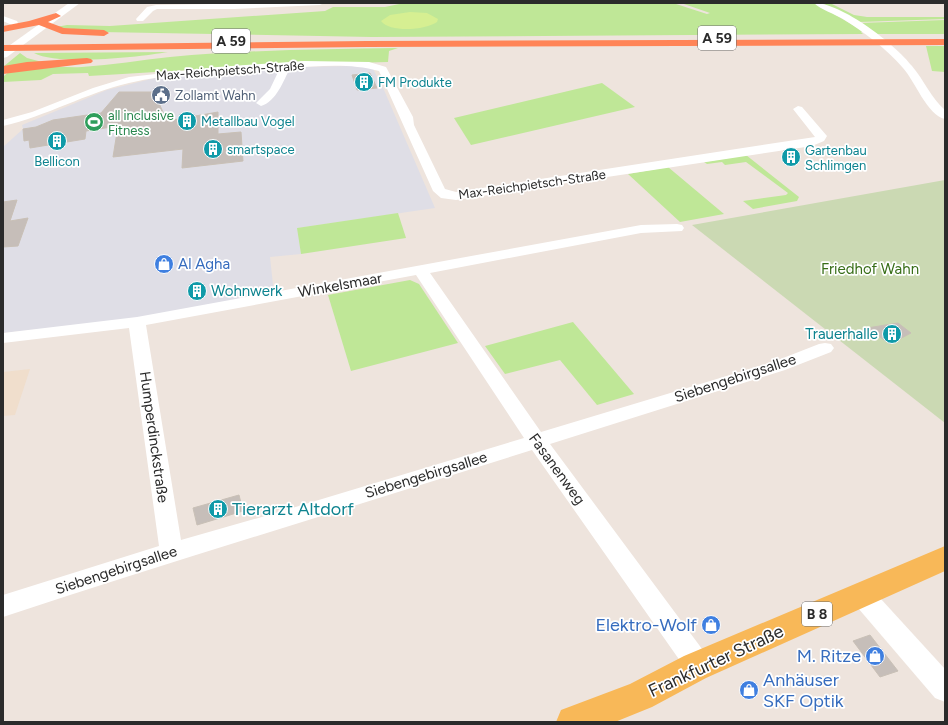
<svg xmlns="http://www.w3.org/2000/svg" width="948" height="725" viewBox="0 0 948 725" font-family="Figtree,sans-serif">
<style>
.industrial{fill:#dfdee6}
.education{fill:#f0decc}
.green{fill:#bfe797}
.cemetery{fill:#cbd9b3}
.pitch{fill:#d6ef92}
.building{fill:#c6beb9;stroke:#c9c0b6}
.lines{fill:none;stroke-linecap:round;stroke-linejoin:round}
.street{fill:#fff;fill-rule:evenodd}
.secondary{fill:#fff;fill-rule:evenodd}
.primary{fill:#f8b858;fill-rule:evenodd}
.highway{fill:#ff8457;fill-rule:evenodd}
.labels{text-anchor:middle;stroke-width:3.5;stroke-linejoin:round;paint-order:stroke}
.far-street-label{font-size:13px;fill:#2b2b2b;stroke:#fff}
.far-culture-label{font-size:13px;fill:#0d838f;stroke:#fff;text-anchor:start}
.far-service-label{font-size:13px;fill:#4e5e75;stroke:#fff;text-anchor:start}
.far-leisure-label{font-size:13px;fill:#27864d;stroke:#fff;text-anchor:start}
.shield{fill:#fff;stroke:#6b6b6b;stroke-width:1}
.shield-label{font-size:14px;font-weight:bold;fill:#2b2b2b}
.shop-label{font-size:15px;fill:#366cbe;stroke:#fff;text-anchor:start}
.park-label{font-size:15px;fill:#376d17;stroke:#fff}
.street-label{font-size:15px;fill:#2b2b2b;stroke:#fff}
.culture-label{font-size:15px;fill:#0d838f;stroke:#fff;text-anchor:start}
.near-culture-label{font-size:18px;fill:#0d838f;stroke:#fff;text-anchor:start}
.near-shop-label{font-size:18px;fill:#366cbe;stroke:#fff;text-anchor:end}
.near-street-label{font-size:18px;fill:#2b2b2b;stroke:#fff}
</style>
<rect width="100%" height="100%" fill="#eee4dd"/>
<!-- industrial -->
<path class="industrial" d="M351,66L372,67L384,90L435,208L298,228L301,254L270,257L274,294L119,321L3,333V147L23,129L22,125L107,90L155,78L293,67Z"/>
<!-- education -->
<path class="education" d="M30,369L15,415L3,416V372Z"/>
<!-- green -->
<g class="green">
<path d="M404,3H673L707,14L710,13L681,3H815L863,31L861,32L863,34L372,37L100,32L56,27L67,25L110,26L325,11L333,7H385Z"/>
<path d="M822,3H830L854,15L867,17H945V19L859,22Z"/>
<path d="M945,20V34H875L860,23Z"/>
<path d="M926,46H945V72L932,71Z"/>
<path d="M398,48L389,51L388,62L271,65L89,76L88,73L53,74L41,80L3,82V77C18,60 60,69 82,67C112,65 141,60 170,57C246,50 322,49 398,48Z"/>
<path d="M168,52C140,57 58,66 34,53Z"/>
<path d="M20,53L27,58L42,62L3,67Z"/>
<path d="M602,83L635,107L471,145L454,118Z"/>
<path d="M746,155L799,197L797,201L753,209L743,201L786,195L788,193L746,162L725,165L722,162L707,164L704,162Z"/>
<path d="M668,167L724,214L680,222L628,174Z"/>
<path d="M398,213L406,238L301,254L297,228Z"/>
<path d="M410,280L419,284L458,343L351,371L328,295Z"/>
<path d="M573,322L634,394L597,405L560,360L505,374L485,346Z"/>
</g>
<!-- cemetery -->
<path class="cemetery" d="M945,180V423L692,225Z"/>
<!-- pitch -->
<path class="pitch" d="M410,12L427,13L438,19L437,22C426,30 390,33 381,21L390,15Z"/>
<!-- building -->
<g class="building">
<path d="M370,73L377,88L357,90L352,75Z"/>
<path d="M119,92H154L167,121L218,112V134L241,132L243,161L182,168L183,149L113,157L118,126L86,131L85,139L30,148L29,140L24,141L23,129L36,127L53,120L101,113Z"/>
<path d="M17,200L10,221L28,218L18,246L3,247V202Z"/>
<path d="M898,323L911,333L890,344L867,328Z"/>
<path d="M239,495L243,511L197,525L193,508Z"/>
<path d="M870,635L898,671L880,677L853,641Z"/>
</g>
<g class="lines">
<!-- street -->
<g class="street">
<path d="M269,3H324L320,5L234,9H157L153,11L143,21H137L136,19L147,7L156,5Z"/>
<path d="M814,3C842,3 895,44 912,66C924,80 931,98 945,110V119C927,115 915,81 903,68C886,48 865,33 843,19C835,14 821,10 814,3Z"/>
<path d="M3,16L17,21L18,23L14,26L3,21Z"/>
<path d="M304,61L369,62L386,67L413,117L414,125L445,189L456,192L815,137L793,109L798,106L802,107L827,136L824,141L812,146L456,200L441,198L433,191L379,71C351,63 319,66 290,68C284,80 276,102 261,106L256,103L270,89L280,68C232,71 176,72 129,83C86,93 47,116 3,126V120L32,112L93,88L129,77L218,67Z"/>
<path d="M677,224L682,225L684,228L682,231L641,233L430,273L541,432L773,362L819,344L825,343L831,344L834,348L831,352L785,370L550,444L708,657L712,666L708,675L699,678L690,675L532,450C356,506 179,559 3,617V595L159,546L129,328L3,343V333L137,317L641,225ZM416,275L524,438L279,512L181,540L146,325Z"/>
<path d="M861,584L870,587L945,669V702L935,698L852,601L849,594L852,587Z"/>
</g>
<!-- secondary -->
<path class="secondary" d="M69,3H80L7,57L3,58V50Z"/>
<!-- primary -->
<path class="primary" d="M945,546V571L706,678L652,707L615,722H556L561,710L630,684L684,656Z"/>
<!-- highway -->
<g class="highway">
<path d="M56,13L61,16L48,22L64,28L104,30L109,33L104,36L62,34L39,25L3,32V26L29,21Z"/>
<path d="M945,39V45L367,47L3,51V45L367,41Z"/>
<path d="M87,58L91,59L93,61L91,63L3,74V66L27,62Z"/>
</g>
</g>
<!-- icons -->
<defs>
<g id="building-disc" transform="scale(1)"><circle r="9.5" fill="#0f9aa8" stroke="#fff"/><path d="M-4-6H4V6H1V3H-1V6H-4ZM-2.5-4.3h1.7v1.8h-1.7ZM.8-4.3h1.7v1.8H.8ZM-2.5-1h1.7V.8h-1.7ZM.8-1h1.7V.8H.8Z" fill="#fff"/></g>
<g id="civic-disc" transform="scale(1)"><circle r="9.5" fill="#5c6f8a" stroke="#fff"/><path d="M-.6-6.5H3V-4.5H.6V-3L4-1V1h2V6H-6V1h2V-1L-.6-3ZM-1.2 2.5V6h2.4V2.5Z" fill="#fff"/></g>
<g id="stadium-disc" transform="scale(1)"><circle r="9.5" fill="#2e9e5b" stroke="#fff"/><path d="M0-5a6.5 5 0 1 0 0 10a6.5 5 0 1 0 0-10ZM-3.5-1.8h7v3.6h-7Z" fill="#fff"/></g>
<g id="shop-disc" transform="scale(1)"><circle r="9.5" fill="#3f7fe0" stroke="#fff"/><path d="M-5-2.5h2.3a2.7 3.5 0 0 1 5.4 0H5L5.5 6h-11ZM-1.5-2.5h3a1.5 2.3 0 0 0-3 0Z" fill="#fff"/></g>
</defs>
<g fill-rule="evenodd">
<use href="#building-disc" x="364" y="82"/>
<use href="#civic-disc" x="161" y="95"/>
<use href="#building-disc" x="187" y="121"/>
<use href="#stadium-disc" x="94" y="122"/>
<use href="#building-disc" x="57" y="141"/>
<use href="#building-disc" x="213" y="149"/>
<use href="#building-disc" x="791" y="157"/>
<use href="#shop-disc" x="164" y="264"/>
<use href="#building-disc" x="197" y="291"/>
<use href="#building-disc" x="892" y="334"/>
<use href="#building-disc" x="218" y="509"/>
<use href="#shop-disc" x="711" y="625"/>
<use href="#shop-disc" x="875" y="656"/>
<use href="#shop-disc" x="749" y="690"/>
</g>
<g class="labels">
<!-- far-street labels -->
<g class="far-street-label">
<text transform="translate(230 70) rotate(-4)" y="5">Max-Reichpietsch-Straße</text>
<text transform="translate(532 184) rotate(-8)" y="5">Max-Reichpietsch-Straße</text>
</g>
<!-- far-culture labels -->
<g class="far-culture-label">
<text x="378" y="87">FM Produkte</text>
<text x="201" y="126">Metallbau Vogel</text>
<text x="227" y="154">smartspace</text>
<text x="805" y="155">Gartenbau<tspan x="805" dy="15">Schlimgen</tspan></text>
<text x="57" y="166" text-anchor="middle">Bellicon</text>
</g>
<!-- far-service labels -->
<g class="far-service-label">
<text x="175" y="100">Zollamt Wahn</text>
</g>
<!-- far-leisure labels -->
<g class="far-leisure-label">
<text x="108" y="120">all inclusive<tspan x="108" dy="15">Fitness</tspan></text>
</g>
<!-- shield labels -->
<g class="shield">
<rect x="698" y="26" width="38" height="24" rx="3"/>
<rect x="212" y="29" width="38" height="24" rx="3"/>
<rect x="802" y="602" width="30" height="24" rx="3"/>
</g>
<g class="shield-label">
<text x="717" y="43">A 59</text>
<text x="231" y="46">A 59</text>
<text x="817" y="619">B 8</text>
</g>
<!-- shop labels -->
<g class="shop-label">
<text x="178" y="269">Al Agha</text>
</g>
<!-- park labels -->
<g class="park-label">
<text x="870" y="274">Friedhof Wahn</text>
</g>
<!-- street labels -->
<g class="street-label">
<text transform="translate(340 285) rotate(-10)" y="5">Winkelsmaar</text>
<text transform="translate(735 378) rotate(-18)" y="5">Siebengebirgsallee</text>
<text transform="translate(154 437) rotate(82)" y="5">Humperdinckstraße</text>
<text transform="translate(557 469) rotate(54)" y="5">Fasanenweg</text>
<text transform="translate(426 475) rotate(-17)" y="5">Siebengebirgsallee</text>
<text transform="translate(116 570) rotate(-18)" y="5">Siebengebirgsallee</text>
</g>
<!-- culture labels -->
<g class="culture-label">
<text x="211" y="296">Wohnwerk</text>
<text x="878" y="339" text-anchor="end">Trauerhalle</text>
</g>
<!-- near-culture labels -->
<g class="near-culture-label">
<text x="232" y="515">Tierarzt Altdorf</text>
</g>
<!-- near-shop labels -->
<g class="near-shop-label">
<text x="697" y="631">Elektro-Wolf</text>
<text x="861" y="662">M. Ritze</text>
<text x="763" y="686" text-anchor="start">Anhäuser<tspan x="763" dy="21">SKF Optik</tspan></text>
</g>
<!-- near-street labels -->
<g class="near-street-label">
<text transform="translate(716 661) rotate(-25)" y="6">Frankfurter Straße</text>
</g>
</g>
<!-- border -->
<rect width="948" height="725" fill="none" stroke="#2b2b2b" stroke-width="8"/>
</svg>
